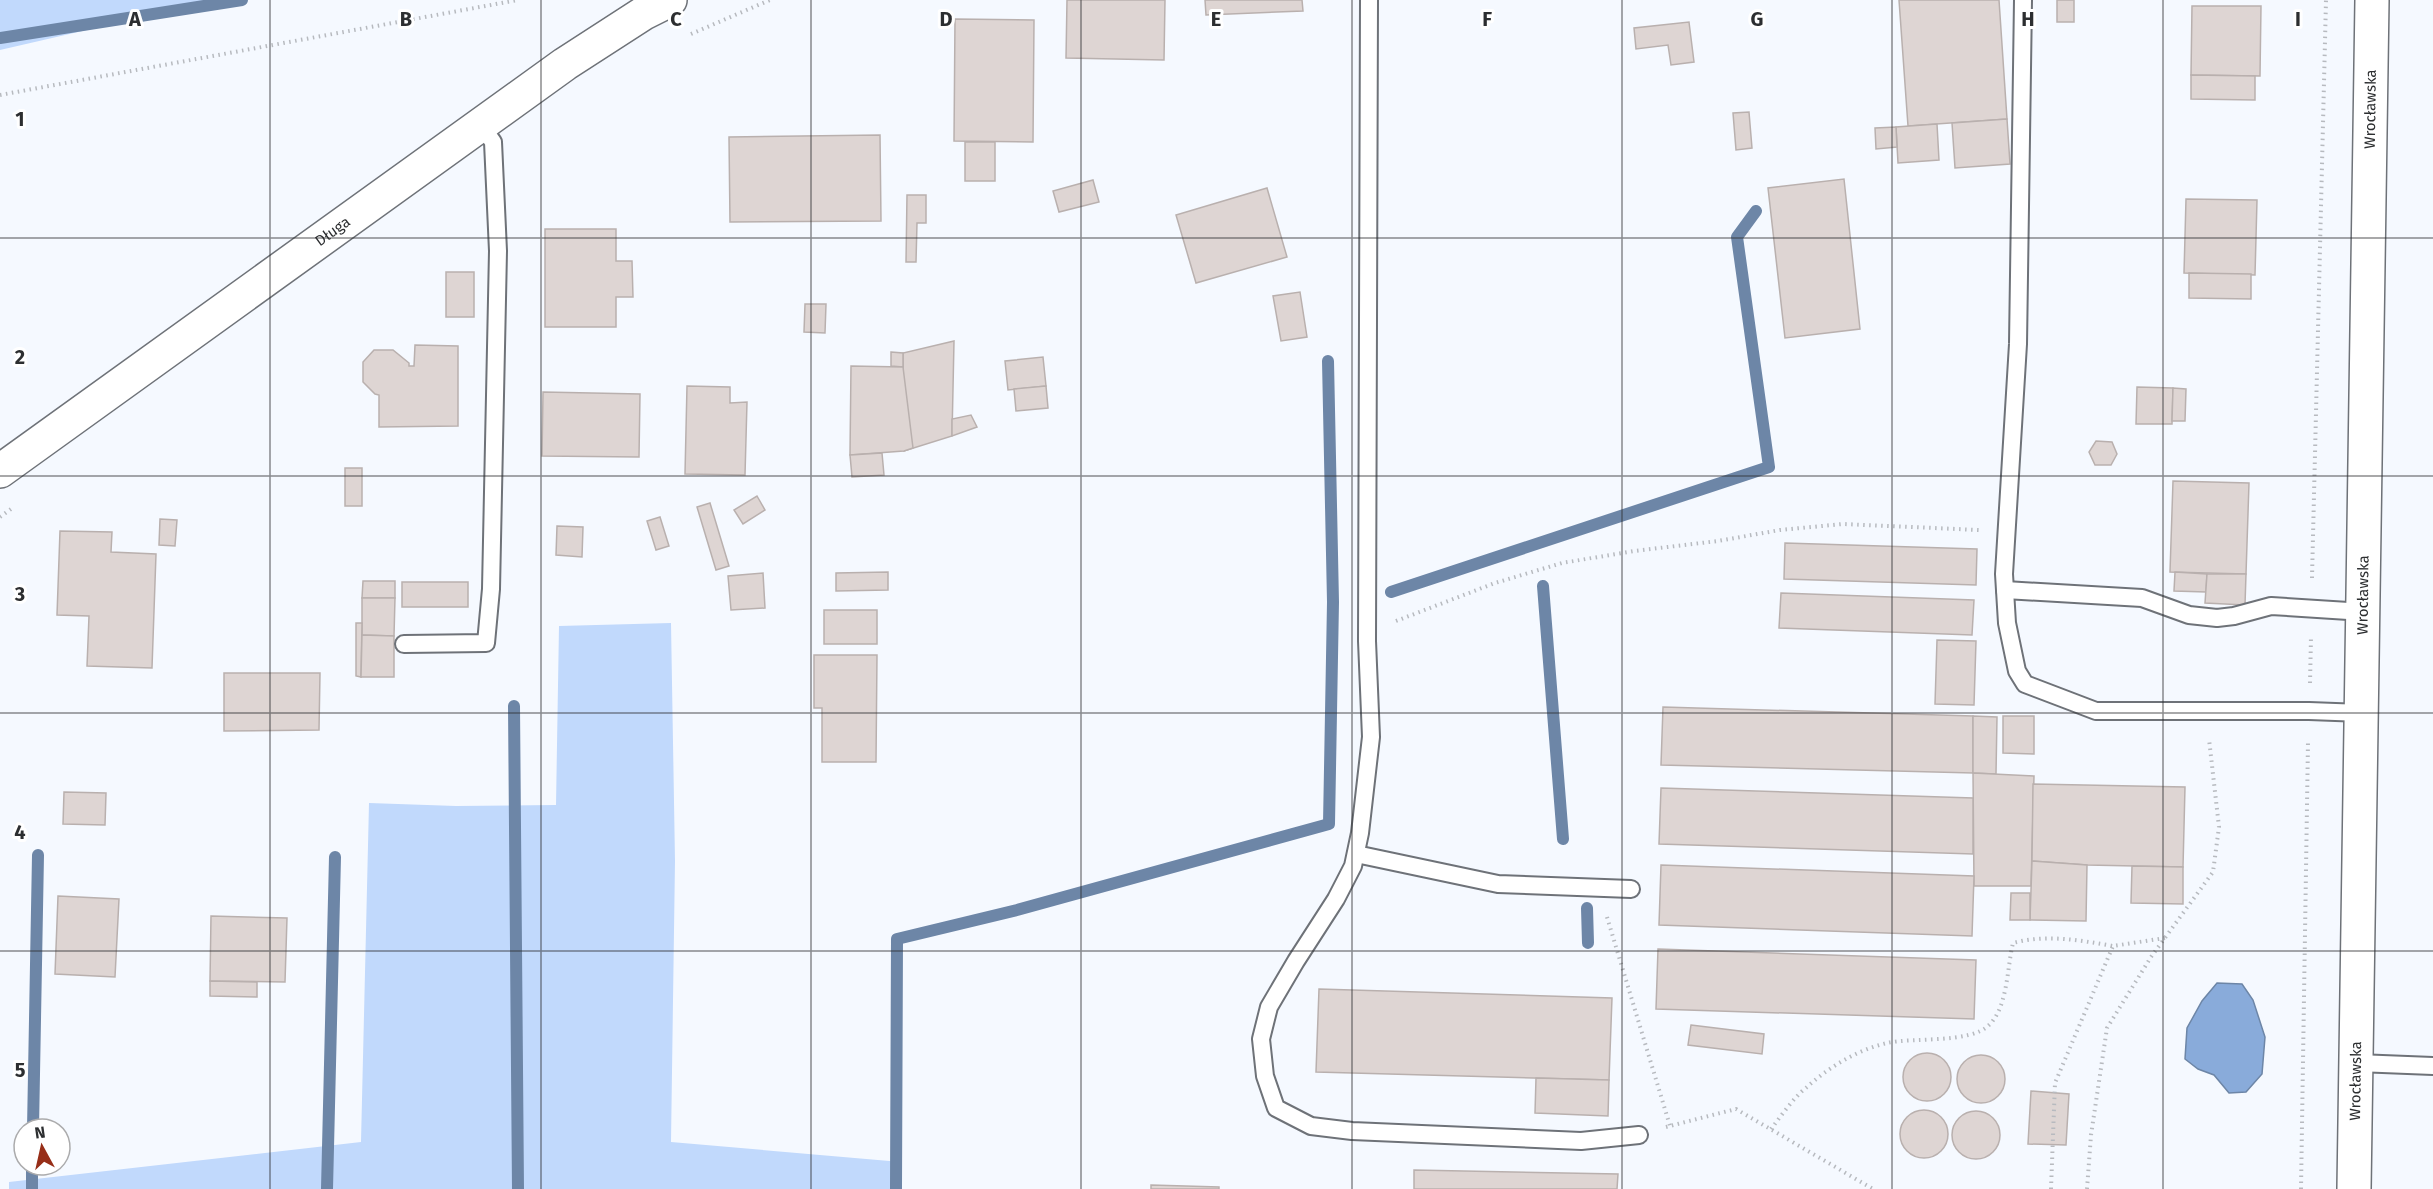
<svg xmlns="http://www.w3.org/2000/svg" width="2433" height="1189" viewBox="0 0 2433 1189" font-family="'Fira Sans',sans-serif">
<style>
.green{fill:#c1d9fc}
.water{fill:#89abda;stroke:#6d86a7;stroke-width:1.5}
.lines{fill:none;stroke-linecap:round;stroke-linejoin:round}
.stream{stroke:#6d86a7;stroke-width:12}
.building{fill:#ded5d3;stroke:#b9b0ae;stroke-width:1.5}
.service-casing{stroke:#6e7278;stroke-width:20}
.tertiary-casing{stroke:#6e7278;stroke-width:36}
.secondary-casing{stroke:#6e7278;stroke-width:36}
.path{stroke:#b7babf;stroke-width:4;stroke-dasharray:1.5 4.5;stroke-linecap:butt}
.service{stroke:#fff;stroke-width:16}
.tertiary{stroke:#fff;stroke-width:33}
.secondary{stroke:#fff;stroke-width:33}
.grid{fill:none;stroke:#2c2e30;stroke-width:1.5;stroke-opacity:0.55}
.labels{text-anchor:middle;stroke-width:6;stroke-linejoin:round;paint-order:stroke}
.street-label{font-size:15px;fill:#2c2e30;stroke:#fff}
.grid-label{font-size:20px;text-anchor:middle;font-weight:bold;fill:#2c2e30;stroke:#fff;stroke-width:6;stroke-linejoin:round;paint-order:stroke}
</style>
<rect width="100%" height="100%" fill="#f5f9ff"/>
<!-- green -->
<g class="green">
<path d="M0,0H217L0,50Z"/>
<path d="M671,623L675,861L671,1142L901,1162L902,1189H9V1182L361,1142L369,803L456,806L556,805L559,626Z"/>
</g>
<!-- water -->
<path class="water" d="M2217,983L2242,984L2253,1000L2265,1037L2262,1074L2246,1092L2229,1093L2214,1075L2198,1069L2185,1059L2187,1028L2202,1001Z"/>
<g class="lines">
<!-- stream -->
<g class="stream">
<path d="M0,38L242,0"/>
<path d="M1543,586L1563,839"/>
<path d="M1391,592L1769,467L1737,237L1756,211"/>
<path d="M514,706L518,1189"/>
<path d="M1587,908L1588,943"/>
<path d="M33,1129L38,855"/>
<path d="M32,1189V1165"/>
<path d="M327,1189L335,857"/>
<path d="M896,1189L897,939L1017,910L1329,824L1333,602L1328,361"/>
</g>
</g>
<!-- building -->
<g class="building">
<path d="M1067,0H1165L1164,60L1066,58Z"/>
<path d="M1205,0H1302L1303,11L1206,15Z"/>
<path d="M1899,0H1999L2007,119L1908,126Z"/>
<rect x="2057" y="0" width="17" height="22"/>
<path d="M2192,6H2261L2260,76L2191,75Z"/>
<path d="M955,19L1034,20L1033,142L954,141Z"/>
<path d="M1689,22L1694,62L1671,65L1668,45L1636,49L1634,28Z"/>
<path d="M2191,75L2255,76V100L2191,99Z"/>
<path d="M1749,112L1752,148L1736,150L1733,113Z"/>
<path d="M2007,119L2010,164L1955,168L1952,123Z"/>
<path d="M1937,124L1939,160L1898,163L1896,127Z"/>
<path d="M1896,127L1897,147L1876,149L1875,128Z"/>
<path d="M880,135L881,221L730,222L729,137Z"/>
<rect x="965" y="142" width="30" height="39"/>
<path d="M1844,179L1860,329L1785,338L1768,188Z"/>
<path d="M1093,180L1099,202L1059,212L1053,191Z"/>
<path d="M1267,188L1287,257L1196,283L1176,215Z"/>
<path d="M907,195H926V223H917L916,262H906Z"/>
<path d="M2186,199L2257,200L2255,275L2184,273Z"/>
<path d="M545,229H616V261H632L633,297H616V327H545Z"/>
<rect x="446" y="272" width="28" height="45"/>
<path d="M2189,273L2251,274V299L2189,298Z"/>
<path d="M1300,292L1307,337L1281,341L1273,296Z"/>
<path d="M805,304H826L825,333L804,332Z"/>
<path d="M954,341L952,436L904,451L903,353Z"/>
<path d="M415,345L458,346V426L379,427V395L375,394L363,382V362L374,350H393L409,363V366H414Z"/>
<path d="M891,352L903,353V367L891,366Z"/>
<path d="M1043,357L1046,386L1008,390L1005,361Z"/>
<path d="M851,366L903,367L913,448L904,451L850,455Z"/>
<path d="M687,386L730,387V403L747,402L745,475L685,474Z"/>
<path d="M1046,386L1048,408L1016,411L1014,389Z"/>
<path d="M2137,387L2173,388L2172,424H2136Z"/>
<path d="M2173,388L2186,389L2185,421H2172Z"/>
<path d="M543,392L640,394L639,457L542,456Z"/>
<path d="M971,415L977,427L952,436V419Z"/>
<path d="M2096,441L2112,442L2117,454L2111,465H2095L2089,452Z"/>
<path d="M882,453L884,475L852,477L850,455Z"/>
<rect x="345" y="468" width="17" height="38"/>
<path d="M2173,481L2249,483L2246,574L2170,572Z"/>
<path d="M757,496L765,510L743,524L734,510Z"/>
<path d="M710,503L729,566L716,570L697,507Z"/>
<path d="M660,517L669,546L656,550L647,521Z"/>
<path d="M160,519L177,520L175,546L159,545Z"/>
<path d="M557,526L583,527L582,557L556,555Z"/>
<path d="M60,531L112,532L111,552L156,554L152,668L87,666L89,616L57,615Z"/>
<path d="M1785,543L1977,549L1976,585L1784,579Z"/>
<path d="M888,572V590L836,591V573Z"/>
<path d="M2175,572L2207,574L2206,592L2174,591Z"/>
<path d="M763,573L765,608L731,610L728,576Z"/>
<path d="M2207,574H2246L2245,605L2205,603Z"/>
<path d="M363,581H395V598H362Z"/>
<rect x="402" y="582" width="66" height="25"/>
<path d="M1781,593L1974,600L1972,635L1779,628Z"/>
<path d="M362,598H395L394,636L362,635Z"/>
<rect x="824" y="610" width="53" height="34"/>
<path d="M356,623H362L361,677L356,676Z"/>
<path d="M362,635L394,636V677H361Z"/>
<path d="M1937,640L1976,641L1974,705L1935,704Z"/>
<path d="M814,655H877L876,762H822V708H814Z"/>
<path d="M224,673H320L319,730L224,731Z"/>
<path d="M1663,707L1973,716V773L1661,765Z"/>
<path d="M1973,716L1997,717L1996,774L1973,773Z"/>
<path d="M2003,716H2034V754L2003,753Z"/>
<path d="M1973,773L2034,776L2031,886H1974Z"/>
<path d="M2033,784L2185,787L2183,867L2087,865L2032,861Z"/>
<path d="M1661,788L1973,798V854L1659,844Z"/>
<path d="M64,792L106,793L105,825L63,824Z"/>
<path d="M2032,861L2087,865L2086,921L2030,920Z"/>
<path d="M1661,865L1974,876L1972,936L1659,925Z"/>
<path d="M2132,866L2183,867V904L2131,903Z"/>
<path d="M2011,893H2030V920H2010Z"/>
<path d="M58,896L119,899L115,977L55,974Z"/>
<path d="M211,916L287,918L285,982L210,981Z"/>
<path d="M1658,949L1976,960L1974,1019L1656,1009Z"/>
<path d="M210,981L257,982V997L210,996Z"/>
<path d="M1319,989L1612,998L1609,1080L1316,1072Z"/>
<path d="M1691,1025L1764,1034L1762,1054L1688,1045Z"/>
<circle cx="1927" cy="1077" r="24"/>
<circle cx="1981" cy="1079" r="24"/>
<path d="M1536,1078L1609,1080L1608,1116L1535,1113Z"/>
<path d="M2031,1091L2069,1094L2066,1145L2028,1144Z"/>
<circle cx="1924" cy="1134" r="24"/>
<circle cx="1976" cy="1135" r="24"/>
<path d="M1414,1170L1618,1174L1617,1189H1414Z"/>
<path d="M1151,1185L1219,1187V1189H1151Z"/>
</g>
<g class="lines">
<!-- service casing -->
<g class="service-casing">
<g id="service">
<path d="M1369,0L1367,641L1371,737L1360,833L1353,866L1336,899L1296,961L1269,1007L1261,1039L1265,1076L1276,1108L1311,1126L1352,1131L1581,1141L1639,1135"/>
<path d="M2023,0L2018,344L2004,574L2007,623L2017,671L2025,684L2096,711H2309L2362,713"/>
<path d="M2005,590L2142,598L2189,615L2217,618L2234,616L2271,606L2364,612"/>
<path d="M404,644L486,643L491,589L498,251L493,142L481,125"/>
<path d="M1356,854L1498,884L1631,889"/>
<path d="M2357,1063L2433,1066"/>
</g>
</g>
<!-- tertiary casing -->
<g class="tertiary-casing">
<g id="tertiary">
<path id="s1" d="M0,471L565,64L644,13L670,0"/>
</g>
</g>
<!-- secondary casing -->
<g class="secondary-casing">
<g id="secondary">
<path id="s2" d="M2354,1189L2372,0"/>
</g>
</g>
<!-- path -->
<g class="path">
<path d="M691,34L770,0"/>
<path d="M0,95L518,0"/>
<path d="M0,517L11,509"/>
<path d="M2312,578L2326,0"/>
<path d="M1396,621L1495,583L1562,563L1634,551L1718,541L1780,530L1843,524L1979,530"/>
<path d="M2310,683L2311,637"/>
<path d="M1607,917L1670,1126"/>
<path d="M1666,1127L1736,1109L1873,1189"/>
<path d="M1771,1129C1782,1115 1793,1098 1807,1087C1829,1067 1857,1050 1887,1043C1913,1037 1970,1044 1989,1025C2008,1007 2007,967 2013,943C2047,934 2078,940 2113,946"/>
<path d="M2051,1189L2055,1083L2113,946L2165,938"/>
<path d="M2087,1189L2091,1135L2107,1028L2151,957L2213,872L2219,827L2209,739"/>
<path d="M2301,1189L2308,742"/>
</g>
<!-- service -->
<use href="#service" class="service"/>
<!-- tertiary -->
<use href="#tertiary" class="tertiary"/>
<!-- secondary -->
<use href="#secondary" class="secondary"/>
</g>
<!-- grid -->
<path class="grid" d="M270,0V1189M541,0V1189M811,0V1189M1081,0V1189M1352,0V1189M1622,0V1189M1892,0V1189M2163,0V1189M0,238H2433M0,476H2433M0,713H2433M0,951H2433"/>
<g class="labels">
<!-- street labels -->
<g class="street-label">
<text dy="5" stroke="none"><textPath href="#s2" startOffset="1080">Wrocławska</textPath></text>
<text dy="5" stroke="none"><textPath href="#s1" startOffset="410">Długa</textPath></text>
<text dy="5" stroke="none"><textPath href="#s2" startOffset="594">Wrocławska</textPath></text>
<text dy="5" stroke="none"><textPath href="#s2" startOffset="108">Wrocławska</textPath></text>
</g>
</g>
<g class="grid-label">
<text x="135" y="26">A</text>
<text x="406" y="26">B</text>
<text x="676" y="26">C</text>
<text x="946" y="26">D</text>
<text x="1216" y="26">E</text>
<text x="1487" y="26">F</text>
<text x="1757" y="26">G</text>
<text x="2028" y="26">H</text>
<text x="2298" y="26">I</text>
<text x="20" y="126">1</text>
<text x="20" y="364">2</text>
<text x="20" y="601">3</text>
<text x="20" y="839">4</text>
<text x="20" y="1077">5</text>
</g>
<!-- north arrow -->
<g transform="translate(42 1147) rotate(352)"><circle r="28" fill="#ffffff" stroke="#ababac" stroke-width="1.5"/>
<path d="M0-4.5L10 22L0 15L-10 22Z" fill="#972e18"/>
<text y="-9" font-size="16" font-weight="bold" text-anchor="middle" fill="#2c2e30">N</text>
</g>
</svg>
